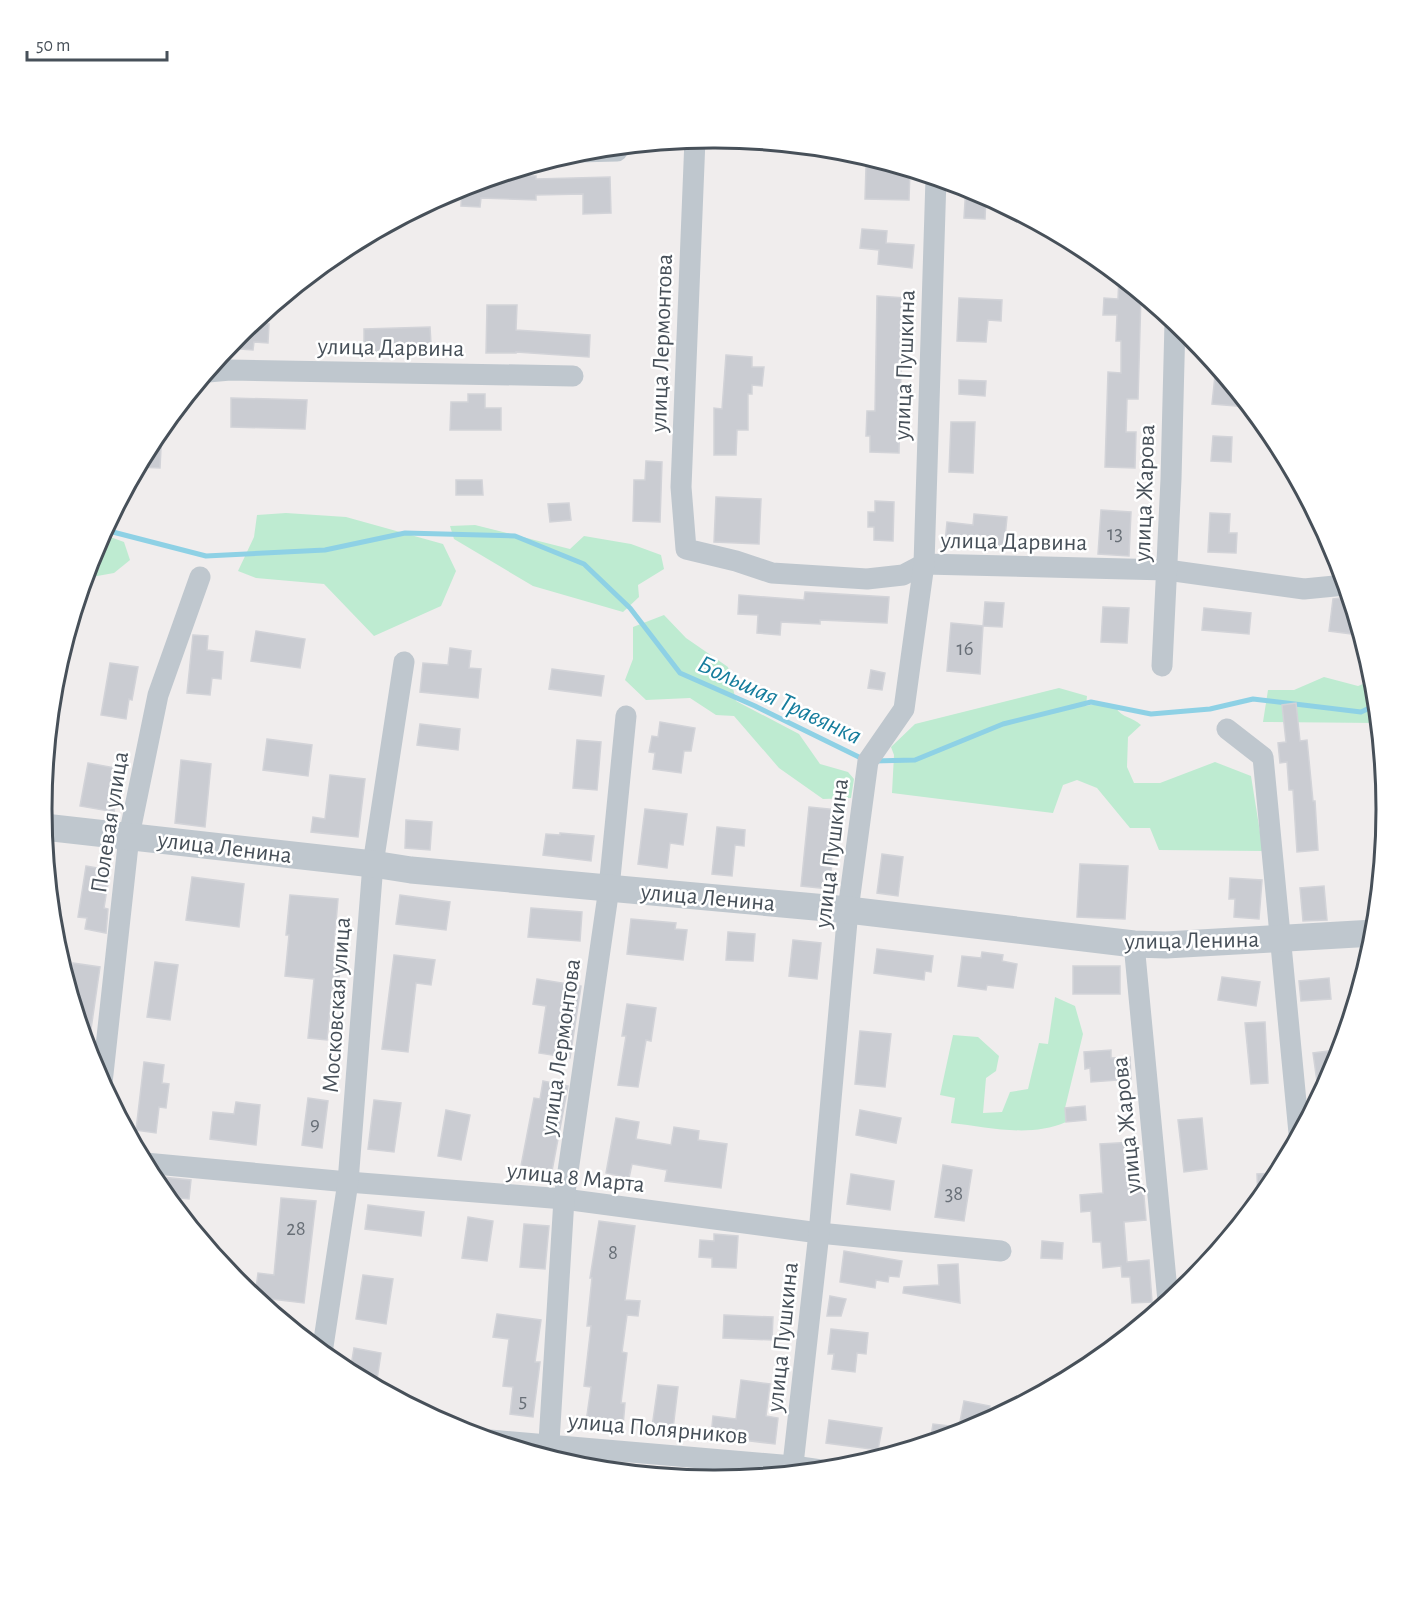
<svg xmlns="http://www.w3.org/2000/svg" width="1428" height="1618" viewBox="0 0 1428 1618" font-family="'Alegreya Sans',sans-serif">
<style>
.green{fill:#beebd1}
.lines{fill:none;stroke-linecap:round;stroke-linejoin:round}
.stream{stroke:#8ed1e5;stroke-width:5}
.building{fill:#caccd2;stroke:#d2d3d8;stroke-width:1.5}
.minor{stroke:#bfc7ce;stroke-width:21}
.tertiary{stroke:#bfc7ce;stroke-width:27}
.labels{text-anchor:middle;stroke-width:5;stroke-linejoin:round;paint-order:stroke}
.number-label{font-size:21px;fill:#686f77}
.street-label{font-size:24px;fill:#475059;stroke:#fff}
.water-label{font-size:26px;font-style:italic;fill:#167d9d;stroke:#fff}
.rim{fill:none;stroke:#475059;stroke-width:3}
</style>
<rect width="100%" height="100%" fill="#f0eded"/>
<!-- green -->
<g class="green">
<path d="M286,513L346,517L443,544L456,571L441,606L374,636L324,584L256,578L238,571L254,537L257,515Z"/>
<path d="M475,525L570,549L584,536L631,544L661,555L664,569L638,585L639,597L623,612L533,586L454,539L450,526Z"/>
<path d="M102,534L124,542L130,560L114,573L86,578L93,552Z"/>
<path d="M664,615L686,638L728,667L736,701L799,734L820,764L848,772L854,779L851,798L823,799L779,768L734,716L716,715L690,698L646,700L625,680L633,659V627Z"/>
<path d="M1324,677L1358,686L1373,680L1378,723L1263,722L1268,690H1294Z"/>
<path d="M1059,688L1087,696L1086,706L1095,704L1116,708C1122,718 1133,717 1141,725L1128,737L1127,767L1134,783H1160L1215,762L1251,776L1263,851L1159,850L1150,828H1130L1097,788L1077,780L1063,785L1053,813L892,793L894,755L891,747L915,724Z"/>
<path d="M1055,997L1075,1006L1083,1034L1065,1108L1066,1122C1029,1138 989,1127 951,1123L955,1098L940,1095L953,1035L978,1037L999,1056L996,1071L986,1078L983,1113L1002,1112L1010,1092L1028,1089L1039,1043L1048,1044Z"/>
</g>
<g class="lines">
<!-- stream -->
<g class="stream">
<path d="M105,530L206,556L325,550L405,533L515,536L584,564L630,608L680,673L755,706L865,760"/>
<path d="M873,761L915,760L1003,724L1091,702L1151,714L1210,709L1253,699L1361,712L1376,705"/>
</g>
</g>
<!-- building -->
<g class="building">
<path d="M866,167L910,170L909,200L865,199Z"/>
<path d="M501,175L536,176V179L610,177L611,213L583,214V194L536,195V200L481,198L480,207L461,206L462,187Z"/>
<path d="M966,186L986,196L985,219L964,218Z"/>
<path d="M862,229L887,231L886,243L914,245L912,268L878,264L879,250L860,248Z"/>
<path d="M1119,276L1141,294L1138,399H1127L1126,432H1136L1135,468L1105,467L1108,372L1121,373V341H1116L1117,315H1103L1104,298L1118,299Z"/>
<path d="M877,296L905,298L904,330H902L899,453L870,452V436H866L867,411H875Z"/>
<path d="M959,298L1002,300L1001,321L988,320L986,342L957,341Z"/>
<path d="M487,305H517L516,330L590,335L589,357L516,352V353H486Z"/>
<path d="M255,320V323L269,324L268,343L254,342L253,350L227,348L239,334Z"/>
<path d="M430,327L431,344L411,345V351L364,352V329Z"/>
<path d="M726,355L752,357V367H764L762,386L752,385V394H748V430H737L736,455H714V408L722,409Z"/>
<path d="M1216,366L1224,376L1250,407L1212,404Z"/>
<path d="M959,380L986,381L985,396L959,394Z"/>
<path d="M468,394H485V408H501V430H450L451,402H468Z"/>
<path d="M231,398L307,400L305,429L231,427Z"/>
<path d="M951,422H975L973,473L949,472Z"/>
<path d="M162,428L160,468L138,467L155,435Z"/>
<path d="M1213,436L1232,437L1231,462L1211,461Z"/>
<path d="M646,461L662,462L660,522L633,521L634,480H645Z"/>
<path d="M456,480H482L483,495H456Z"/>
<path d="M716,497L761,499L759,544L714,542Z"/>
<path d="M875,501L894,502L893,541L874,540V527H868V512H875Z"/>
<path d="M569,503L571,520L550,522L548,504Z"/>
<path d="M1101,510L1131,512L1129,556L1098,554Z"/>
<path d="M1210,513L1230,514L1229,533H1237L1236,553L1208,552Z"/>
<path d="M974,514L1007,517L1004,548L945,543L947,522L973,525Z"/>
<path d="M805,592L889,597L887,623L820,620V624L781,622L780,635L757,633L758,615L738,614L739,595L804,600Z"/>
<path d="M1349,597L1360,635L1329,631L1333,599Z"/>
<path d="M985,602L1004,603L1002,627L983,626Z"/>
<path d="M1103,607L1129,608L1127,643L1101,642Z"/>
<path d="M1204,608L1251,613L1249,634L1202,630Z"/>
<path d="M951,623L983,626L980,674L947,671Z"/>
<path d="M256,631L305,639L300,668L251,661Z"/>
<path d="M193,635L208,636L207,650L223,652L221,679L212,678L210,695L187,693Z"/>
<path d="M450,648L471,651L469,668L481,669L478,698L420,692L423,663L448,665Z"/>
<path d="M110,663L138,667L132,700L129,699L126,719L101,715Z"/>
<path d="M552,669L604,676L601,696L549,689Z"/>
<path d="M871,670L885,673L882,690L868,688Z"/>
<path d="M1296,703L1300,741L1307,740L1313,801H1315L1318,850L1297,852L1293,790H1289L1287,762L1280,763L1278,743L1286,742L1282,705Z"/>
<path d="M660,722L695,728L691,751H684L681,773L653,769L655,753L649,752L652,736L658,737Z"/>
<path d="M420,724L460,729L458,750L417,745Z"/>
<path d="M267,739L312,745L308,776L263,770Z"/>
<path d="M577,740L601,742L597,790L573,788Z"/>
<path d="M181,760L211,764L205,827L175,823Z"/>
<path d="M88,763L121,769L114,812L80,806Z"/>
<path d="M330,775L365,779L358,837L311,832L313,817L325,819Z"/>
<path d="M809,807L838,810L829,889L801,886Z"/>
<path d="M645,809L687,814L683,845L670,843L667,868L638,864Z"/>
<path d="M406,820L432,822L430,850L405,848Z"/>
<path d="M717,827L745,830L744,846L735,845L732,876L712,874Z"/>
<path d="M560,833L594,836L591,861L543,855L546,834L560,835Z"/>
<path d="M882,854L903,857L898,896L877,893Z"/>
<path d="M1080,864L1128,866L1125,919L1077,917Z"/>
<path d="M86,866L110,870L104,908L108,909L106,933L85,929L87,918L78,917Z"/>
<path d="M192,877L244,884L239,927L186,920Z"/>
<path d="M1230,878L1262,880L1259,919L1234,917L1235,899H1229Z"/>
<path d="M1324,886L1327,920L1303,921L1300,888Z"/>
<path d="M290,895L338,899L333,957L341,958L338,990L332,989L327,1040L308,1038L314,979L285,976L289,935H286Z"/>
<path d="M400,895L450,902L446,930L396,924Z"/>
<path d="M531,908L582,912L580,941L528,937Z"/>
<path d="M631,919L676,923L675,929L687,930L683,960L627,954Z"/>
<path d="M728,932L755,934L753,961L726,960Z"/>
<path d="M793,940L821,943L817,979L789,976Z"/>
<path d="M877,949L933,956L931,972L925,971L924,980L874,973Z"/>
<path d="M982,952L1003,955L1002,961L1017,964L1013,988L987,985L986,990L958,986L962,956L981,958Z"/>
<path d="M394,955L435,960L431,985L416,983L408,1052L382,1049Z"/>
<path d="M155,962L178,965L170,1020L147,1017Z"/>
<path d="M73,963L100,967L88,1050L73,998L75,980H71Z"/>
<rect x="1073" y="966" width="47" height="28"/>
<path d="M1222,977L1260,982L1256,1006L1218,1000Z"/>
<path d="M1329,978L1331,999L1301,1001L1299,981Z"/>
<path d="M537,979L581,986L570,1058L539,1053L546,1006L533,1004Z"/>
<path d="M627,1004L656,1008L651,1041L646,1040L638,1087L618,1085L626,1036H622Z"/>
<path d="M1265,1022L1268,1083L1251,1084L1245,1023Z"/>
<path d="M860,1031L891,1034L885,1087L855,1084Z"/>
<path d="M1111,1050V1058L1130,1057L1131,1079L1091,1082L1090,1068L1085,1069L1084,1052Z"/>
<path d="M1336,1050L1337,1058L1335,1066L1319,1096L1313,1053Z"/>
<path d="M144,1062L164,1065L162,1083L169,1084L166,1108L159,1107L156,1133L136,1130Z"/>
<path d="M543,1081L568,1086L552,1171L521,1166L534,1098L540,1099Z"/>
<path d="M308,1098L328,1101L322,1148L302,1145Z"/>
<path d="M374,1100L401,1103L394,1152L368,1149Z"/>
<path d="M236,1102L260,1105L256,1145L210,1139L213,1112L234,1114Z"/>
<path d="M1085,1106L1086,1120L1066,1122L1065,1108Z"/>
<path d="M446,1110L470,1115L461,1160L438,1156Z"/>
<path d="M860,1110L901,1118L896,1143L856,1135Z"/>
<path d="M616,1118L639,1122L636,1139L671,1145L674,1127L699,1131L698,1140L727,1144L721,1188L665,1181L667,1170L632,1164L629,1178L606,1173Z"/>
<path d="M1202,1118L1207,1169L1184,1172L1178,1120Z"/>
<path d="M1134,1142L1136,1185H1143L1146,1220L1124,1222L1127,1262L1149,1260L1152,1302L1132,1303L1130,1277H1122L1121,1266L1103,1268L1101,1242H1093L1091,1211L1081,1212L1080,1195L1103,1193L1100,1144Z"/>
<path d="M943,1165L972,1170L964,1221L935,1217Z"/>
<path d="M1277,1173L1273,1183L1258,1200L1257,1174Z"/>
<path d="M851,1174L894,1181L890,1210L847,1204Z"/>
<path d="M152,1176L191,1180L189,1199L180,1198L179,1211Z"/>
<path d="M281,1198L316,1201L304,1303L255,1297L258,1273L274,1275Z"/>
<path d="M368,1205L424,1212L421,1236L365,1229Z"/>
<path d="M468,1217L493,1221L487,1261L462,1258Z"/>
<path d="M599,1221L635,1226L625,1300L640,1301L638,1316L627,1315L622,1352L627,1353L621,1403H625L623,1426L586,1422L591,1387L584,1386L591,1326H587L592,1278H590Z"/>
<path d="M524,1224L549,1226L545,1269L520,1267Z"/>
<path d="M714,1234L738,1236L736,1268L712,1267V1258L699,1257L700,1240L714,1241Z"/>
<path d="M1042,1241L1063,1243L1062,1259L1041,1258Z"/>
<path d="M844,1251L902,1261L899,1277L889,1276L888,1282L876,1280L875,1288L840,1282Z"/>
<path d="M958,1264L960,1303L903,1293L904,1287L939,1285L938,1265Z"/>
<path d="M363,1275L393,1279L386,1324L356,1319Z"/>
<path d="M830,1296L846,1299L841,1316H827Z"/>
<path d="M497,1314L541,1320L535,1362H540L533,1417L510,1414L513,1387L503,1386L509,1339L493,1337Z"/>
<path d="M724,1315L773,1317L772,1340L723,1338Z"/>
<path d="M831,1329L868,1333L866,1354L857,1353L855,1372L832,1369L834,1354H828Z"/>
<path d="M354,1348L381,1353L376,1386L350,1372Z"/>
<path d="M741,1380L770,1384L766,1416L778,1418L775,1444L711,1436L713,1416L736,1419Z"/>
<path d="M658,1385L678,1387L673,1429L652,1427Z"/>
<path d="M964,1401L990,1406L987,1422L971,1430L930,1442L933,1424L959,1427Z"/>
<path d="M829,1420L882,1428L878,1450L826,1443Z"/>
</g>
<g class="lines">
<!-- minor -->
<g class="minor">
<path d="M695,139L681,487L686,549L736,561L772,573L867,579L903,575L924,564L1167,570L1304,589L1345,585"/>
<path d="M577,152L617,151"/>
<path d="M208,372L230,370L573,376"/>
<path d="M1162,666L1171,479L1175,322"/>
<path d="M1227,729L1263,757L1299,1133"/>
<path d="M1134,944L1168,1301"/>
<path d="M102,1083L129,836L158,695L200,577"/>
<path d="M145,1163L348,1182L564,1199L819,1233L1001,1251"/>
<path d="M322,1353L348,1182L373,864L404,662"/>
<path d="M490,1440L793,1466L821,1470"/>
<path d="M548,1458L564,1199L609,888L626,716"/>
<path d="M792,1473L819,1233L848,910L868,761L904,709L924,564L936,178"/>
</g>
<!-- tertiary -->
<path class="tertiary" d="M44,827L373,864L411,870L848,910L1134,944L1166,945L1374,933"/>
</g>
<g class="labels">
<!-- number labels -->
<g class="number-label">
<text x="1115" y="540">13</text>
<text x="965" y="655">16</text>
<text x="315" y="1130">9</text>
<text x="954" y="1200">38</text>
<text x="296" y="1235">28</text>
<text x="613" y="1259">8</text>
<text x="523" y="1407">5</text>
</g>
<!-- street labels -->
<g class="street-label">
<text transform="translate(661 343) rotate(-88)" y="8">улица Лермонтова</text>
<text transform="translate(391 347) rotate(1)" y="8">улица Дарвина</text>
<text transform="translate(904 365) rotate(-88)" y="8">улица Пушкина</text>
<text transform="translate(1144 493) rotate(-88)" y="8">улица Жарова</text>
<text transform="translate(1014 541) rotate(1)" y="8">улица Дарвина</text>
<text transform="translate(109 822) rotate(-81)" y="8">Полевая улица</text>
<text transform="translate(225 847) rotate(7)" y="8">улица Ленина</text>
<text transform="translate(831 853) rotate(-83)" y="8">улица Пушкина</text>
<text transform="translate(708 897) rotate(5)" y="8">улица Ленина</text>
<text transform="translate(1192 940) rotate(-1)" y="8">улица Ленина</text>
<text transform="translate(336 1005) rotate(-86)" y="8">Московская улица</text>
<text transform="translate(560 1047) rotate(-82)" y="8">улица Лермонтова</text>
<text transform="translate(1126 1125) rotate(-96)" y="8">улица Жарова</text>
<text transform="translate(576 1177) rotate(6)" y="8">улица 8 Марта</text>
<text transform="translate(782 1337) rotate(-84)" y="8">улица Пушкина</text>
<text transform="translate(658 1428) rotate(5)" y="8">улица Полярников</text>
</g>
<!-- water labels -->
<g class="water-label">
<text transform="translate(780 699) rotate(25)" y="9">Большая Травянка</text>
</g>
</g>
<!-- crop -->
<path d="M0 0H1428V1618H0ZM713 148H715A661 661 0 0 1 1376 809V809A661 661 0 0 1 715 1470H713A661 661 0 0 1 52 809V809A661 661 0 0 1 713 148Z" fill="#fff" fill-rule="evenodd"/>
<path class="rim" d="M713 148H715A661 661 0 0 1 1376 809V809A661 661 0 0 1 715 1470H713A661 661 0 0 1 52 809V809A661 661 0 0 1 713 148Z"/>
<!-- scale -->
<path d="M27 51v9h140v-9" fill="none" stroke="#475059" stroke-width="3"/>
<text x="36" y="51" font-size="18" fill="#475059" stroke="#ffffff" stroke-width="4.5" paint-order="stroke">50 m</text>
</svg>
